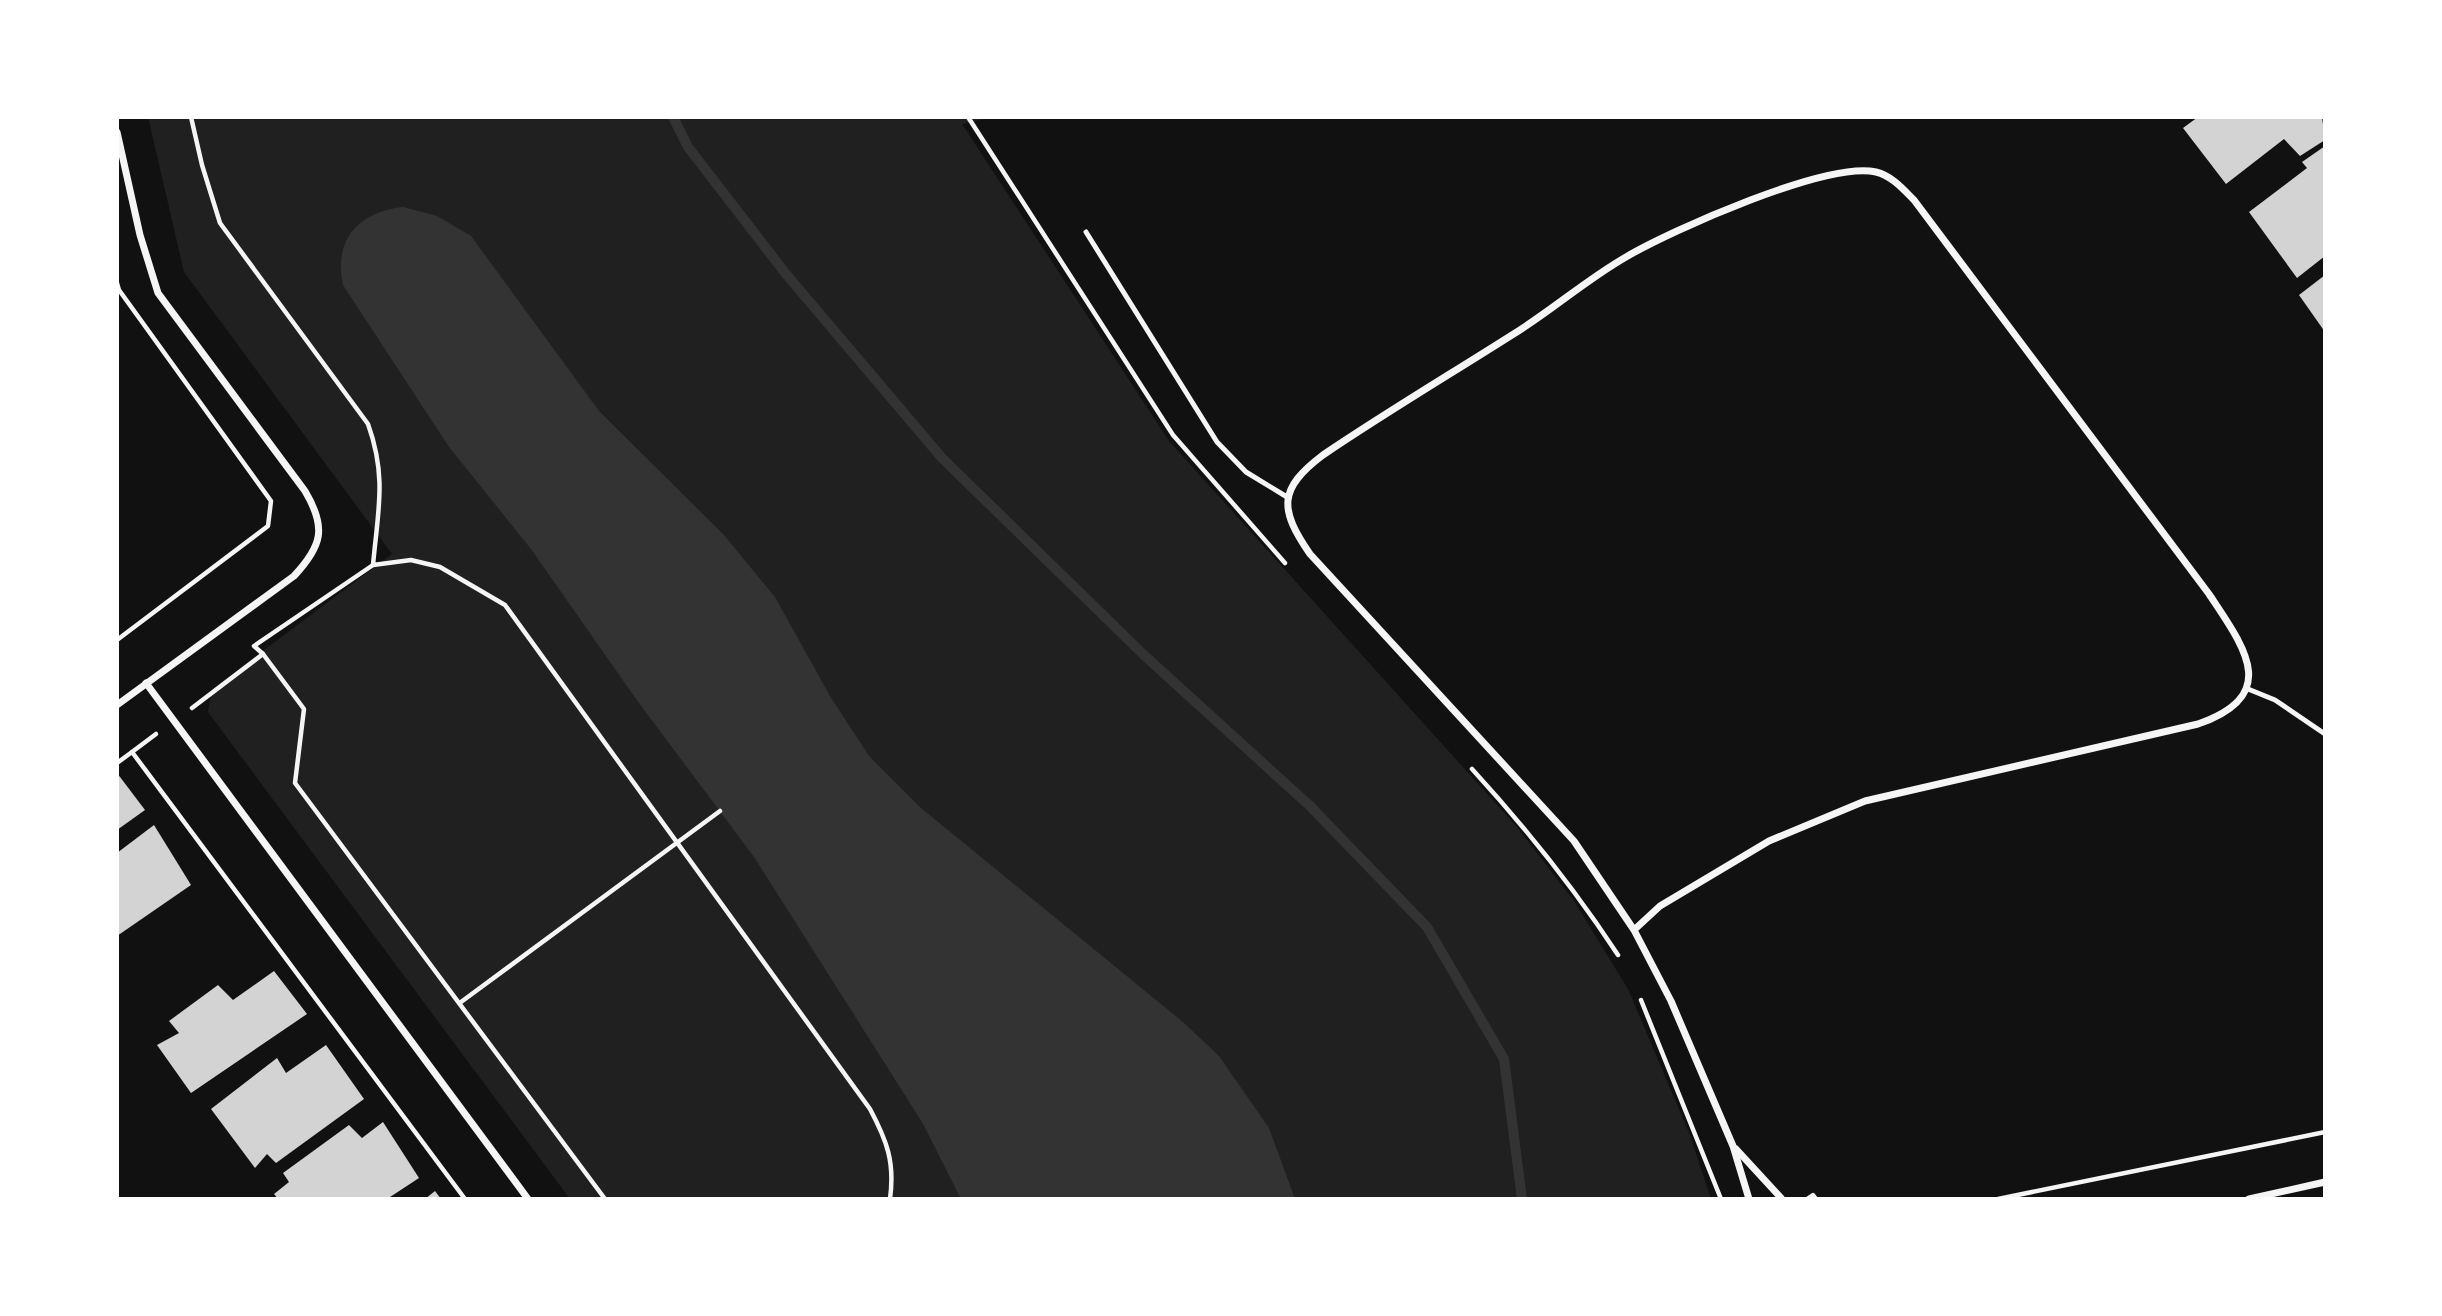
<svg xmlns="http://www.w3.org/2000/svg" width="2442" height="1316" viewBox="0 0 2442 1316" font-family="'Golos Text',sans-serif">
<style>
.green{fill:#202020}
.water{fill:#333}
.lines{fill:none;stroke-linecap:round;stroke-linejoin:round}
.stream{stroke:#333;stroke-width:10}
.building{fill:#d3d3d3}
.path{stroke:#f5f5f5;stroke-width:4.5}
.service{stroke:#f5f5f5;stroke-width:5}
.minor{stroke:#f5f5f5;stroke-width:7}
</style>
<rect width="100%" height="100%" fill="#111"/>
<!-- green -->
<path class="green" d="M148,117H993L962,124L1169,441L1517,827L1574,901L1628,989L1690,1135L1711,1199H570L208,712L212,689L392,554L184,272Z"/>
<!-- water -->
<path class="water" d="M403,207L437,216L471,236L599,411L724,535L775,597L830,696L869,756L921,808L1183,1022L1219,1056L1269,1128L1295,1199H961L922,1122L754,857L636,699L531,549L449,447L343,285C333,239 359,212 403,207Z"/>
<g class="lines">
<!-- stream -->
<path class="stream" d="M673,117L688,147L786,274L942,458L1145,656L1310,806L1427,927L1504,1059L1522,1199"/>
</g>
<!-- building -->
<g class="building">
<path d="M2198,117H2322L2325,140L2300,156L2284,139L2226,184L2183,128Z"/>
<path d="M2325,146V256L2297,278L2249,212L2307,168L2302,162Z"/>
<path d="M2325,275V332L2299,295Z"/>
<path d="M117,773L145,810L117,830Z"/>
<path d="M154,825L191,885L117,936V853Z"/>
<path d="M274,971L307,1014L191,1093L157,1045L179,1033L169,1021L218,985L233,1000Z"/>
<path d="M326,1045L364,1099L276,1163L267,1154L255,1168L211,1109L277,1058L286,1073Z"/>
<path d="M383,1122L419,1178L387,1199H278L274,1194L289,1182L283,1173L349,1125L362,1138Z"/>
<path d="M435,1191L441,1199H425Z"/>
</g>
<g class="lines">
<!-- path -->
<g class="path">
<path d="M191,117L202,165L220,223L368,424C387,477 378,510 373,565L411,560L440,567L505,605L870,1109C887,1141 895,1162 890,1199"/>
<path d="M968,117L1173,435L1285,563"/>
<path d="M117,283L119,290L271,501L268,526L117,640"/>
<path d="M263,654L304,709L295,783L605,1199"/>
<path d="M192,708L263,654L254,646L373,565"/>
<path d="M132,752L156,734"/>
<path d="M117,763L132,752L465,1199"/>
<path d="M1472,769C1526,828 1574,888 1618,955"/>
<path d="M1641,1000L1721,1199"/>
<path d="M461,1002L720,811"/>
<path d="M1807,1199L1813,1195L1816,1199"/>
<path d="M1998,1199L2325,1132"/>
</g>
<!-- service -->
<g class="service">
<path d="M1086,232L1217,442L1246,472L1287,497"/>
<path d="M2248,689L2275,700L2325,734"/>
</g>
<!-- minor -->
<g class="minor">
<path d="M117,132L140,235L158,293L305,491C327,528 322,546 294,576L117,705"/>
<path d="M146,683L528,1199"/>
<path d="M1634,930L1660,906L1769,841L1865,801L2198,724C2282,695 2244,647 2209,594L1914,200C1903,189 1892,176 1876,172C1827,161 1672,230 1626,257C1586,280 1551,311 1512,335C1449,375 1385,413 1323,455C1278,489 1279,509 1310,554L1574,841L1634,930L1671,1001L1733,1146L1749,1199"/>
<path d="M1736,1149L1782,1199"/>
<path d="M2249,1199L2325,1182"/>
</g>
</g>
<!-- border -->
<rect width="2442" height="1316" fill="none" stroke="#ffffff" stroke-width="238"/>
</svg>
